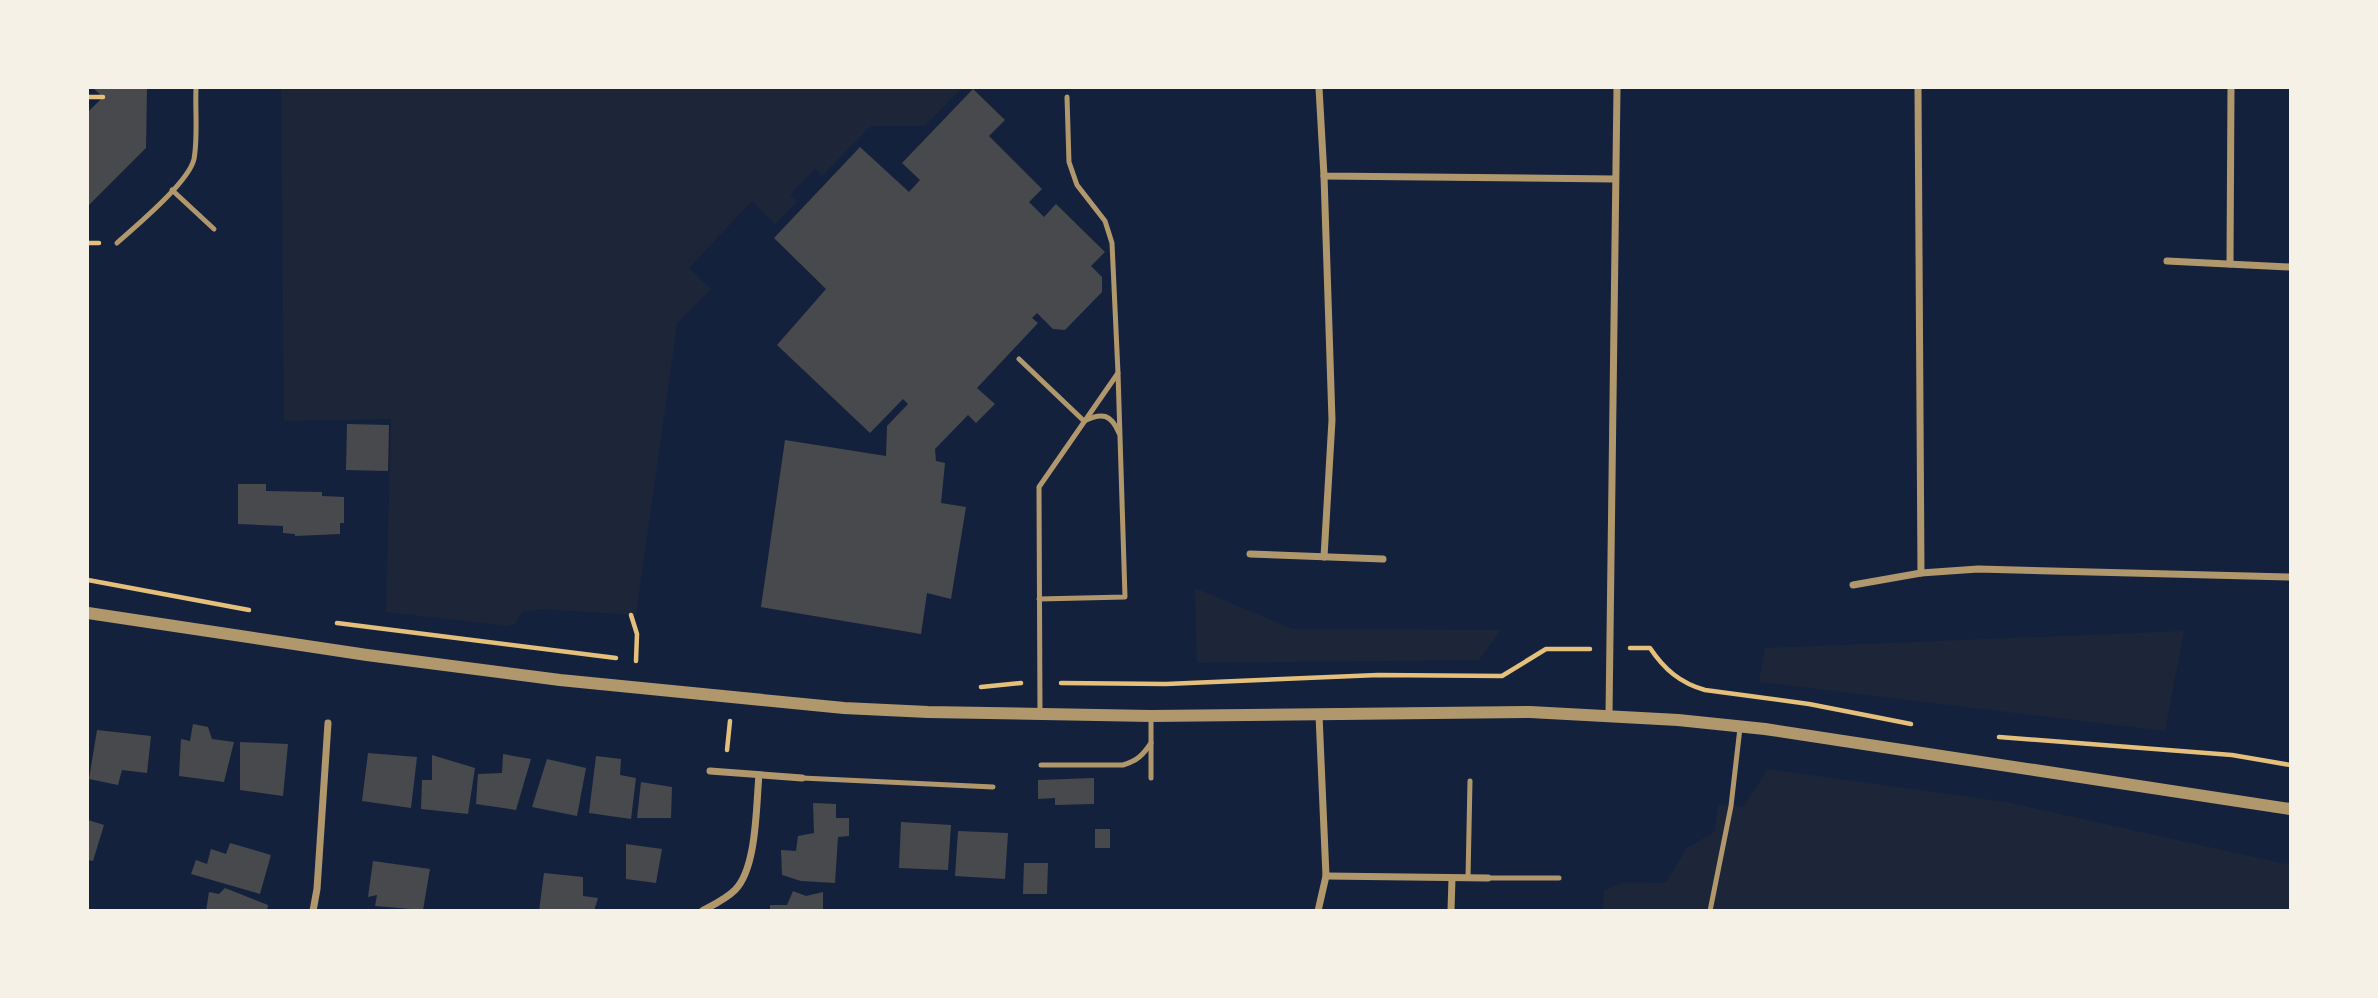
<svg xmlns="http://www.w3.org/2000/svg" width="2378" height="998" viewBox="0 0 2378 998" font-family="'Varela Round',sans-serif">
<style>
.green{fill:#1d2539}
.building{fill:#48494c}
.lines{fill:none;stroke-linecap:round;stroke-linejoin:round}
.path{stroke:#e5c07b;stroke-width:4.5}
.service{stroke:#b1986c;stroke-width:5}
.minor{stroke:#b1986c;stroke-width:7}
.tertiary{stroke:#b1986c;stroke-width:12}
</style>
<rect width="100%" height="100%" fill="#14213d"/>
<!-- green -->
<g class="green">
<path d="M281,88H962L925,126H871L822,176L815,169L790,195L797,202L775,224L752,201L689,268L711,289L677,324L636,615L542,609L522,612L516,623L507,626L386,612L391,419L284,421Z"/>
<path d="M1195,588L1292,629L1501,630L1479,660L1197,663Z"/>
<path d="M2184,631L2165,731L1759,682L1765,648Z"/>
<path d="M1768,769L2006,802L2290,865V910L1603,911L1604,891L1623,882L1666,883L1686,849L1715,831L1718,804L1743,807Z"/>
</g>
<!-- building -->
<g class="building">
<path d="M93,88H147L146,148L88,206V112L103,97Z"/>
<path d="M973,89L1005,120L989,136L1042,189L1029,202L1044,217L1056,204L1105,252L1091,266L1102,277V292L1065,330L1053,329L1037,313L1032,318L1038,323L977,388L995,404L976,423L968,415L935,449L936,461L945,463L941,503L966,507L951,599L927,593L921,634L761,607L785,440L886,456L887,426L908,404L903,399L870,433L777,345L826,289L774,238L860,147L909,192L920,180L902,163Z"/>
<path d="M347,424L389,425L388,471L346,470Z"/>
<path d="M238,484H266V491L322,492V496L344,497V523H340V534L295,536V534L283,533V526L238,524Z"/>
<path d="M193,724L208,727L212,739L234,742L224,782L179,776L181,739L190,741Z"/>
<path d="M97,730L151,736L147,773L122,770L118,785L89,779Z"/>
<path d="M240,742L288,744L283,796L240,790Z"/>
<path d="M368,753L417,757L411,808L362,801Z"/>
<path d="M503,754L531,759L516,810L476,804L478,774L502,773Z"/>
<path d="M432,755L475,768L468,814L421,809L422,780H432Z"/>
<path d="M596,756L621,759L620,775L636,778L631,819L589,813Z"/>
<path d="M547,759L586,768L577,816L532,807Z"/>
<path d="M1094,778V804L1055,805V798L1038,799V780Z"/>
<path d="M641,782L672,787L671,818H637Z"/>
<path d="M813,803L836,804V818H849V836L838,837L835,883L801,881L782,875L781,850L796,851L798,836L814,833Z"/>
<path d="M88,820L104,825L93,861L88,860Z"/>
<path d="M901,822L951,825L948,870L899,868Z"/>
<rect x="1095" y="829" width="15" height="19"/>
<path d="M958,831L1008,833L1005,879L955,876Z"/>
<path d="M230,843L271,855L260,894L191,874L196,860L207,864L211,849L226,854Z"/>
<path d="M626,844L662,849L656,883L626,879Z"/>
<path d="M373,861L430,869L423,910L375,906L377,895L368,897Z"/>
<path d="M1024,863H1048L1047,894H1023Z"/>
<path d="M544,873L583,877V896L598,898L594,911H539Z"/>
<path d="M225,888L268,905L267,911H206L209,892L219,894Z"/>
<path d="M793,891L806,896L823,892V911H770V905H787Z"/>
</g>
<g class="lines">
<!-- path -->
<g class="path">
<path d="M88,97H103"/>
<path d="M88,243H99"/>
<path d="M88,580L249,610"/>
<path d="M631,615L637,634L636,661"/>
<path d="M337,623L616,658"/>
<path d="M1630,648H1650C1664,669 1680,683 1705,690L1809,704L1911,724"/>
<path d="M1061,683L1166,684L1378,675L1502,676L1546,649H1590"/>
<path d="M981,687L1021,683"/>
<path d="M1999,737L2232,755L2290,765"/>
<path d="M727,750L730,721"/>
</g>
<!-- service -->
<g class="service">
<path d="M1067,97L1069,162L1077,185L1105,221L1112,243L1118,373"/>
<path d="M172,190L214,229"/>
<path d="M117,243C136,226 189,182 194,159C198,138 195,109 196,88"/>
<path d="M1019,359L1084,421C1102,412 1111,414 1119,433"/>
<path d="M1039,599L1125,597L1118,373L1039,487L1040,715"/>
<path d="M1151,716V778"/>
<path d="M1041,765H1123C1137,761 1143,755 1151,743"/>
<path d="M802,778L993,787"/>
<path d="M1468,878L1470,781"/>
<path d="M1488,878H1559"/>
<path d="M1710,911L1731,806L1740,728"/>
</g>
<!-- minor -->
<g class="minor">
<path d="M1319,88L1324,176L1615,179"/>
<path d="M1918,88L1921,573"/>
<path d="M1324,176L1332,420L1324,557"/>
<path d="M2167,261L2290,267"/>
<path d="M2230,264L2231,88"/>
<path d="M1250,554L1383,559"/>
<path d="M1853,585L1921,573L1978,569L2290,577"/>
<path d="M1609,715L1617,88"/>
<path d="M710,771L802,778"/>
<path d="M1326,876L1488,878"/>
<path d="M313,911L317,889L328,723"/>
<path d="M702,911C713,905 726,899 735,890C757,868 756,806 759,775"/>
<path d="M1318,911L1326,876L1319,715"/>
<path d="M1451,911L1452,878"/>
</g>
<!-- tertiary -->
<path class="tertiary" d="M88,613L367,655L560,680L844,708L928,712L1151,716L1530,712L1678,720L1765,729L2290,809"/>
</g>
<!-- border -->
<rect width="2378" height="998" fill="none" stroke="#f6f1e7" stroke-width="178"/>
</svg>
